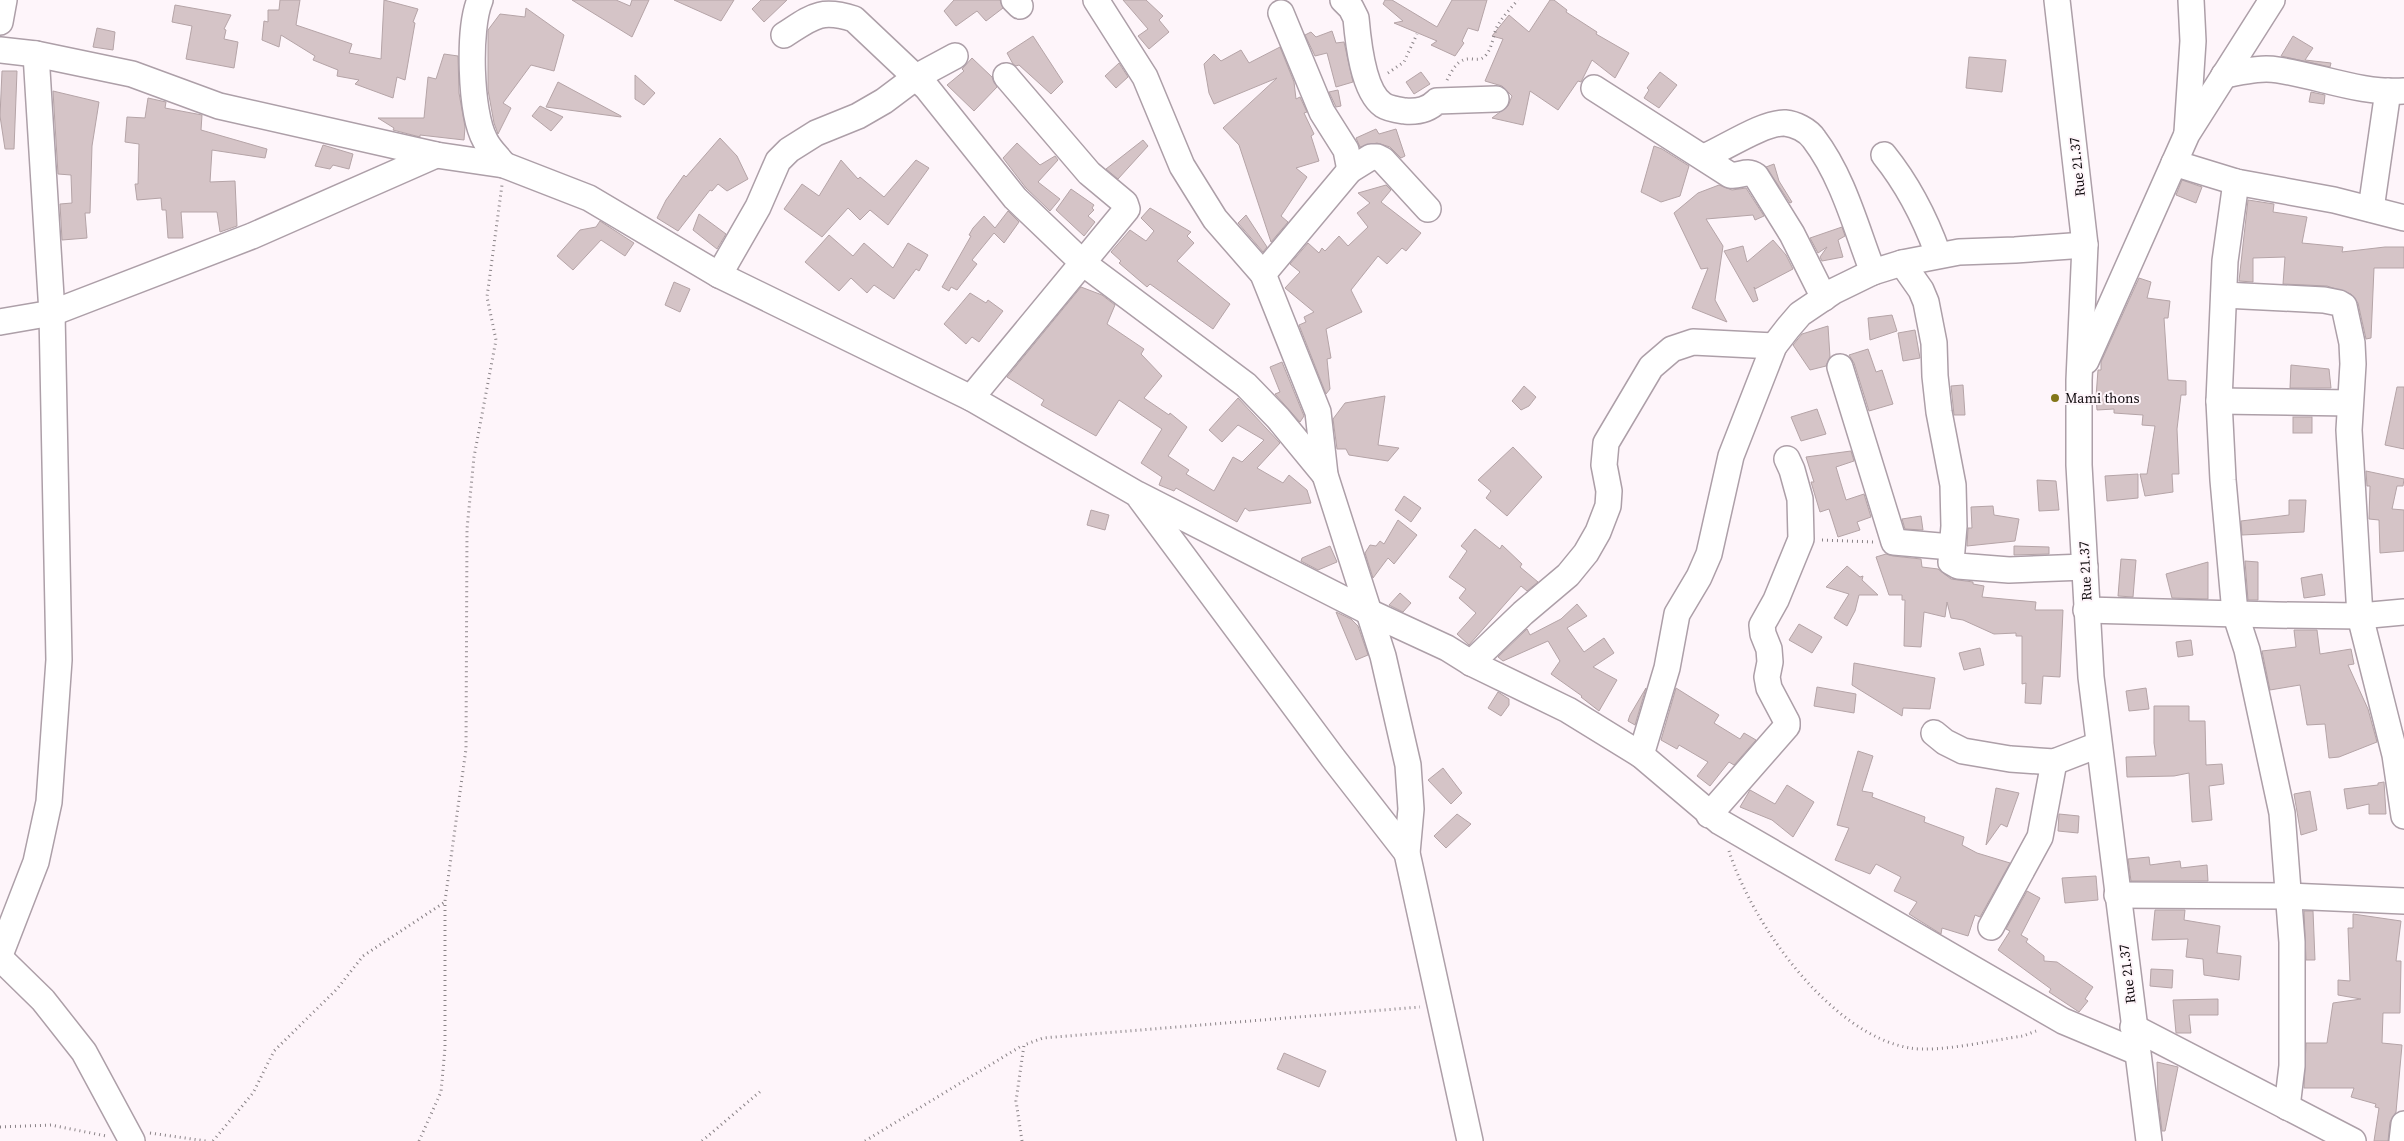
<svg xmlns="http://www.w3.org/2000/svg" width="2404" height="1141" viewBox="0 0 2404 1141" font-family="'Source Serif 4',serif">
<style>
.building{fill:#d5c4c7;stroke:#b5a4a7}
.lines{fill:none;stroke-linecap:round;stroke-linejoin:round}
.minor-casing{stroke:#ad9fa8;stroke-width:28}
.path{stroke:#8a8387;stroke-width:3;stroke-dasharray:1 4;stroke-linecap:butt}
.minor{stroke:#fff;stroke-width:25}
.poi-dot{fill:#837619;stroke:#fef5fa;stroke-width:2}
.labels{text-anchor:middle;stroke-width:4;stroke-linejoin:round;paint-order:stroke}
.street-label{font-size:14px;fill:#0f0a0d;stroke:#fef5fa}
.poi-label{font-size:14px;fill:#0f0a0d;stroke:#fef5fa;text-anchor:start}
</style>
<rect width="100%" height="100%" fill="#fef5fa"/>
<!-- building -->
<g class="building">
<path d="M280,0H300L296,25L352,44L349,53L381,59L384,0L418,9L413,22L415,23L405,80L397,77L393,98L355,84L359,80L337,76L338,70L313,60L315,56L281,35L279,47L262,40L264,21L268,22V10H279Z"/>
<path d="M572,0H616L630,6L632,0H649L632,37Z"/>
<path d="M674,0H734L721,21Z"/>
<path d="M761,0H787L764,22L752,9Z"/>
<path d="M954,0H1000L1003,8L986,21L977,11L956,26L944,11Z"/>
<path d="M1123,0H1146L1163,16L1159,20L1169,32L1149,49L1138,36L1148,29Z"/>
<path d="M1385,0H1392L1437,27L1452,0H1487L1478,31L1468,28L1462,41L1464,43L1455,56L1431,45L1437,41L1394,23L1403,21L1383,4Z"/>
<path d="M1550,0H1554L1567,10L1566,12L1597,32L1596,34L1629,53L1615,78L1592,60L1581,82L1578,81L1558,110L1530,91L1523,125L1492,118L1508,106L1512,96L1502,86L1485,81L1503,39L1492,36L1509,15L1529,32Z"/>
<path d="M175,5L231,15L224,29L226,30L224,39L238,42L234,68L186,59L192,26L172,22Z"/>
<path d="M526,8L564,35L554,71L531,65L503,103L511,108L498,134L494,123L488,90V30L500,14L525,17Z"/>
<path d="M97,28L115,32L113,50L93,47Z"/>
<path d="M1332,31L1336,43L1344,42L1353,82L1336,87L1327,53L1315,56L1305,35L1311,32L1316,37Z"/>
<path d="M1033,36L1063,82L1051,94L1019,65L1016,66L1013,64L1007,53Z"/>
<path d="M2293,36L2313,48L2305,60L2331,63L2330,67L2281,56Z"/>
<path d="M1280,47L1294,82L1296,99L1300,97L1307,112L1304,113L1314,134L1311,136L1319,161L1296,168L1307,177L1281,216L1288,222L1271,242L1239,145L1223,128L1277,78L1214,104L1209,93L1204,64L1214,54L1221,61L1241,50L1249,63Z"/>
<path d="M444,54L458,56L459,93L465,127L464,140L420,135V137L393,130L394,128L378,118H424L428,77L436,79Z"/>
<path d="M1969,57L2006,60L2002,92L1966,88Z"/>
<path d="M972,58L992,77L997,87L974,111L947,85L964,71L962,69Z"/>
<path d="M1119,63L1128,77L1116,88L1105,76Z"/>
<path d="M2,71H17L14,149H5L0,116Z"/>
<path d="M1421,72L1430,84L1414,94L1406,82Z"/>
<path d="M1660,72L1677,85L1659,108L1644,98L1649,90L1647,88Z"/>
<path d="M635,75L655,93L644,105L635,99Z"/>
<path d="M558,82L621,116V117L546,107Z"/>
<path d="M1338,90L1341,106L1336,107L1329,92Z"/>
<path d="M53,91L99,102L92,146L90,213H85L87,238L62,240L60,204L72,203L71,175L58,174Z"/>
<path d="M2311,92L2325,95L2324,104L2309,102Z"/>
<path d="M148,98L166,102L165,108L202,115L201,130L267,149L265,158L212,150L210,182L235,181L237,226L220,232L217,212H181L183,238H168L166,210H162L161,198L137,200L135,184H138L139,144L125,142L127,117L145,118Z"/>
<path d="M540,106L563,117L551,131L532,116Z"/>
<path d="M1376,129L1379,134L1396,129L1405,156L1401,158L1390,147L1377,143L1360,147L1356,138Z"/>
<path d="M720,138L737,156L748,179L727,191L718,184L712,191L710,190L678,231L657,218L666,200L684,175L686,177Z"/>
<path d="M1143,140L1148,146L1118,179L1106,169Z"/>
<path d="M1017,143L1040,165L1055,156L1058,160L1038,182L1060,199L1050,211L1026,188L1003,158Z"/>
<path d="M323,145L353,154L349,169L333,165L330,169L315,166Z"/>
<path d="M1654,146L1662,149L1689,166L1680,196L1661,202L1641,192Z"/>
<path d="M841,160L858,179L860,177L884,197L916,160L929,168L888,225L870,210L860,220L848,208L822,237L784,209L802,184L819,196Z"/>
<path d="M1774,164L1779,181L1792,202L1790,203L1766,167Z"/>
<path d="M2182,180L2202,187L2196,203L2176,195Z"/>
<path d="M1386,185L1391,190L1381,202L1421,233L1406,251L1402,248L1387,264L1378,256L1351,290L1362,312L1326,329L1331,358L1327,359L1330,389L1326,394L1299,325L1306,322L1304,317L1314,312L1285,288L1300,272L1290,264L1308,243L1319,253L1322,248L1325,251L1339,236L1348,246L1368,227L1357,213L1370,203L1358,193Z"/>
<path d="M1719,185L1732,190L1746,188L1764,216L1755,220L1753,215L1706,219L1723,246L1715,300L1727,322L1692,308L1708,268L1701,269L1674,213L1698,193Z"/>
<path d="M1071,189L1094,205L1092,208L1094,210L1088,216L1095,222L1084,236L1056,210Z"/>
<path d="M2248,200L2274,204L2273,212L2307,217L2302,243L2343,247L2342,252L2385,247H2404V268H2374L2371,338L2366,339L2358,303L2351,294L2327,286L2283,284L2285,257L2253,258V282L2239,281Z"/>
<path d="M1150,208L1191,232L1187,236L1194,243L1177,261L1230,304L1213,329L1150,284L1147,287L1119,263L1121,261L1111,252L1130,230L1146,241L1154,231L1141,218Z"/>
<path d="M1008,211L1019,222L1004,243L994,233L972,260L977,264L957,290L951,287L949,291L942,287L971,236L969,235L973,228L984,216L995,228Z"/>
<path d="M699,214L726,234L717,249L693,230Z"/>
<path d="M1246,215L1267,247L1263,252L1238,223Z"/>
<path d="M600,221L634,243L625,256L601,240L573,270L557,256L580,230L596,227Z"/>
<path d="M1842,227L1845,236L1838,240L1843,257L1822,261L1820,257L1827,247L1818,253L1810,238Z"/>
<path d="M829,235L853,256L864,243L893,268L908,243L928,255L919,271L916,269L894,299L874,285L867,293L851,278L839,291L805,262Z"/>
<path d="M1773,240L1786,255L1793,269L1755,289L1754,287L1758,300L1753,302L1724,251L1743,246L1747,262Z"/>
<path d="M2139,278L2151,282L2147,298L2170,301L2168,318H2164L2168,380L2186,381V395H2181L2177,429L2179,474H2172L2173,492L2145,496L2140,474H2147L2155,426L2142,425L2143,415L2114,413V409L2097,410L2096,397L2098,370H2101V362Z"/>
<path d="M674,282L690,289L680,312L665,305Z"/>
<path d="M1081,287L1102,295L1115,305L1107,324L1144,349L1141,354L1162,376L1144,398L1169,415L1170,413L1187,427L1168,456L1189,470L1186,474L1214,491L1233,457L1242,462L1264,440L1238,425L1222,442L1209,430L1238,398L1280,443L1257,468L1283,483L1289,475L1307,490L1311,503L1249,511L1245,508L1237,522L1176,488L1174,491L1159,485L1162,477L1141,463L1162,429L1119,400L1096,436L1041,405L1044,400L1007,377Z"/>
<path d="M970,293L986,303L988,300L1003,311L979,342L972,337L966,344L944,324Z"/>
<path d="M1892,315L1897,331L1870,340L1868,318Z"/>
<path d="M1828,326L1830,357L1826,366L1810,370L1793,345L1802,334Z"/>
<path d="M1915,330L1920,358L1903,361L1898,333Z"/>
<path d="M1868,349L1876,372L1882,370L1893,404L1869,411L1854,363L1849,355Z"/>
<path d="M1282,362L1304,416L1300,422L1275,394L1280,392L1270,367Z"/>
<path d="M2291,365L2329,369L2331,388H2290Z"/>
<path d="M1963,385L1965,415H1954L1951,386Z"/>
<path d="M1524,386L1536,397L1529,406L1521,410L1512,401Z"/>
<path d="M2397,387H2404V449L2385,445Z"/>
<path d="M1385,396L1378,445L1399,448L1388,461L1349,455L1346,449H1337L1333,419L1345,403Z"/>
<path d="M1817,409L1826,434L1801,441L1791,417Z"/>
<rect x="2293" y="417" width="19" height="16"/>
<path d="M1513,447L1542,477L1507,516L1486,498L1491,491L1478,480Z"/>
<path d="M1851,451L1854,461L1836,467L1846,500L1864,494L1871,517L1857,522L1860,530L1838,537L1829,509L1820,512L1811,482H1814L1806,457Z"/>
<path d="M2366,471L2404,479L2403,486H2397L2392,509L2404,510V551L2380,553L2379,520L2369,519L2370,486H2367Z"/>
<path d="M2138,474V498L2107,501L2105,476Z"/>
<path d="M2037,480L2056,481L2059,510L2039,511Z"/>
<path d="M1404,496L1421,508L1411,522L1395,510Z"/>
<path d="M2289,500H2306L2304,532L2242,535L2241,521L2289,515Z"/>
<path d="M1993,506L1994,515L2019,519L2015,541L1967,546L1968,528H1972L1971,507Z"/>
<path d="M1091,510L1109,515L1105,530L1087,525Z"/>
<path d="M1921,516L1923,530L1905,529L1902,519Z"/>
<path d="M1398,520L1417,535L1394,564L1388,558L1373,578L1365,553L1370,545L1376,546L1380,541L1384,544Z"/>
<path d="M1475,529L1500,549L1502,545L1522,564L1520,567L1538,582L1527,591L1521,586L1469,645L1457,634L1476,613L1459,598L1466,589L1449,577L1467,551L1461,546Z"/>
<path d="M1330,546L1337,562L1318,570L1301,561L1302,558Z"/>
<path d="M2014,546L2049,547V554L2014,555Z"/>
<path d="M1886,554L1893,556L1921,559L1922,567L1938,569L1951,579L1973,582V584L1984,586L1982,597L2036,602L2035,610H2063L2060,677L2043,676L2041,704L2025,703L2026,683L2022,684V636H2016V633L1994,634L1963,620L1951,618L1947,602L1945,617L1924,612L1921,647L1904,646L1905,600H1902V595H1889L1876,557Z"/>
<path d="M2121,559L2136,560L2133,597L2118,596Z"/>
<path d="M2245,561L2258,562V600H2248Z"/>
<path d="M2208,562V599L2172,598L2166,574Z"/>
<path d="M1847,566L1860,577L1863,576L1862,580L1878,595H1859L1855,611L1847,626L1834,618L1849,594L1826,587Z"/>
<path d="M2322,574L2325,595L2304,598L2301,578Z"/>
<path d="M1400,593L1411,603L1403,612L1389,605Z"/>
<path d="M1577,604L1587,616L1567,628L1584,652L1604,638L1614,653L1593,667L1617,680L1599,711L1581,697L1582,696L1551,674L1560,661L1548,641L1503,661L1498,657L1527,629L1530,635L1561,619Z"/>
<path d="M1336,612L1351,619L1358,626L1368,655L1356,660Z"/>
<path d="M1799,624L1822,637L1812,653L1789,640Z"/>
<path d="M2294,630H2317L2320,654L2351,649L2354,664L2348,665L2368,709L2377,742L2339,757L2329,758L2325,724L2307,725L2300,685L2270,690L2262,651L2296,647Z"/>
<path d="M2191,640L2193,655L2178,657L2176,642Z"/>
<path d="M1980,648L1984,665L1964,670L1959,653Z"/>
<path d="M1854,663L1935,678L1930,709L1903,708L1902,716L1852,685Z"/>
<path d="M1817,687L1856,694L1854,713L1814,706Z"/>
<path d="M1646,688L1635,725L1628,721L1630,715Z"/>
<path d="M1676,688L1719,715L1714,723L1740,739L1744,733L1756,740L1734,765L1729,762L1710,786L1697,776L1708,762L1679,745L1677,749L1661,740Z"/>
<path d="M2146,688L2149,709L2129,711L2126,691Z"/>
<path d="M1498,692L1509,699V705L1501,716L1488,708Z"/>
<path d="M2154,706H2189V721H2205L2206,765L2222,764L2224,784L2209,786L2212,820L2192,822L2189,773L2174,776L2127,777L2126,757L2156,756L2154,743Z"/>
<path d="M1858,751L1873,756L1862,791L1873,793L1872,797L1925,817L1924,822L1964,837L1962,845L1977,853L2010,863L1980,917L1975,915L1968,936L1942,928L1941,934L1909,914L1917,902L1894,891L1901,877L1876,864L1870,874L1835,860L1849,828L1837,825Z"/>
<path d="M1443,768L1462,793L1451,804L1428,780Z"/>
<path d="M2384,782L2386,814H2369V804L2347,809L2344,789L2378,785V783Z"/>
<path d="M1787,785L1814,802L1793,837L1772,820L1740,807L1750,790L1775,804Z"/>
<path d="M1996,788L2019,793L2007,827L2001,824L1986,845Z"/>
<path d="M2310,791L2317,830L2301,835L2294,794Z"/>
<path d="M1457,814L1471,824L1446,848L1434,836Z"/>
<path d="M2059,814L2079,816L2078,833L2058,831Z"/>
<path d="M2149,857L2150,865L2180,861L2181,868L2207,865L2208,881H2131L2128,859Z"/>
<path d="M2096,876L2098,900L2065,903L2062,878Z"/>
<path d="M2027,891L2040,898L2021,935L2028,939L2026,942L2044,956V961L2057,962L2093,987L2085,999L2088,1001L2079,1012L2049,992L2051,989L1998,950L2010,931L2006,929Z"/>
<path d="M2155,910H2185L2184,920L2220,926L2217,953L2241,956L2239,980L2204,975L2203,959L2186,957L2188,939L2152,940Z"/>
<path d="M2304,911H2313L2315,960H2306Z"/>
<path d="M2353,914L2401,921L2396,961H2401L2400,1013H2383L2382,1043L2402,1045L2396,1112L2390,1122L2388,1141H2374L2379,1108L2375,1107L2376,1104L2351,1097L2354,1088H2304L2306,1043H2327L2333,1003L2361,999L2338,995V980L2350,981L2348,928H2353Z"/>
<path d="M2151,969L2173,970L2172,988L2150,986Z"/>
<path d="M2218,999V1015H2189L2191,1033H2176L2173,1000Z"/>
<path d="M1284,1053L1326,1071L1319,1087L1277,1069Z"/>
<path d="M2157,1062L2178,1067L2165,1131H2162L2158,1097Z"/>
</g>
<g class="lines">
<!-- minor casing -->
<g class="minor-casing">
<g id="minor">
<path d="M480,0C468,28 470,113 485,140C489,149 498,157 504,165"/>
<path d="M1014,0L1020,6"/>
<path d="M1096,0L1145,77L1182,166L1215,219L1263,274L1318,412L1325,475L1383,656L1408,765L1411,809L1407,853L1470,1141"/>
<path d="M1343,0L1351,8L1356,18C1358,41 1363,91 1383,105C1389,109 1398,110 1405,111C1418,112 1428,110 1437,101L1496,99"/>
<path d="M2057,0L2085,245L2079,380V465L2091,677L2149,1141"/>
<path d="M1281,13L1322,112L1346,150L1350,170"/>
<path d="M0,22L4,0"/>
<path d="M784,35C812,17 820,8 854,19L927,88L1015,198L1083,263L1246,385L1278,418L1325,475"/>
<path d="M0,50L36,54L132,74L219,106L436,155L504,165L589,198L719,275L971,398L1137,494L1367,611L1447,648L1471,663L1568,710L1641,755L1720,822L2063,1021L2137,1052"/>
<path d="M2224,75C2242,72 2260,67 2278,70C2319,76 2362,94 2404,91"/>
<path d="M1594,88L1730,175C1740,177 1746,169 1756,176L1792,234L1824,298"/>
<path d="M2187,132L2193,41L2191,0"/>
<path d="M1884,155C1909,186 1925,218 1938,254"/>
<path d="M1704,157C1725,148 1764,122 1785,123C1795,124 1808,130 1814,139C1843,177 1856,228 1873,272"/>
<path d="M2174,163L2236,182L2334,200L2404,218"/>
<path d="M2236,182L2225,261L2219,401L2223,480L2235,613L2247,650L2282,813L2292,942V1066L2287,1107"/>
<path d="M2371,209L2388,91"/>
<path d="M1902,263L1921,290L1926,302L1934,343L1935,376L1939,412L1953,485L1954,526L1951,562L1958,566L2009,570L2085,567"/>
<path d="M1263,274L1350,170L1371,157H1377L1383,160L1428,209"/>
<path d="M719,275L758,207L778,161L789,150L816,133L858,116L884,101L916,77L955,56"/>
<path d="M2224,295L2324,300L2339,303L2344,306L2352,343L2353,364L2349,430L2360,616L2395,755L2404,816"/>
<path d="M0,322L52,313L252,236L436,155"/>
<path d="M2086,361L2187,134L2272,0"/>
<path d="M1840,367L1894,542L1951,547"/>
<path d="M971,398L1127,209L1125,203L1089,173L1006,76"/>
<path d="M2219,401L2350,403"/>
<path d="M1140,498L1333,758L1407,853"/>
<path d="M2086,610L2276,615L2360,616L2404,612"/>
<path d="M1471,663L1523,613L1568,575L1586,553L1598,532L1608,506L1609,491L1604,465L1606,443L1651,367L1672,349L1693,342L1774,346"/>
<path d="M1934,733L1945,742L1963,751L2010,759L2054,762L2098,745"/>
<path d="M1641,755L1667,668L1677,614L1699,577L1709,554L1731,456L1774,346L1788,328L1800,314L1834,291L1873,272L1902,263L1959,252L2015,250L2085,245"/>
<path d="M1709,815L1787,726V722L1769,688L1767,677L1770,662L1769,649L1763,634L1762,625L1776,600L1801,539L1800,499L1792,470L1787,459"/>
<path d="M2117,895L2288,896L2404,901"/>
<path d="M1991,927L2040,837L2054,762"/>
<path d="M0,955L36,862L49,802L59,660L52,313L36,54"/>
<path d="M0,958L43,1000L84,1052L132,1141"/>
<path d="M2133,1027L2353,1141"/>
<path d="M2402,1141L2404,1124"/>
</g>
</g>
<!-- path -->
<g class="path">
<path d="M1388,73L1404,62L1417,34"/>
<path d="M1447,80C1464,44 1475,68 1486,55C1492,48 1493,37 1496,29C1501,18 1510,9 1518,0"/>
<path d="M1822,540L1873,542"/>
<path d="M1729,851C1752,924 1831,1035 1910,1048C1938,1053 1993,1040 2023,1036L2036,1031"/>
<path d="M0,1127L51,1125L106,1136"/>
<path d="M150,1133L206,1141"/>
<path d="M213,1141L253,1093L274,1051L337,989L363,956L445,902"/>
<path d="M419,1141L441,1092L445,1048V901L466,749L467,529L474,457L496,340L487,297L502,185"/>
<path d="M702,1141L762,1090"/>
<path d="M865,1141L1023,1045"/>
<path d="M1022,1141L1016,1101L1024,1045L1043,1038L1420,1007"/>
</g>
<!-- minor -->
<use href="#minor" class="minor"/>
</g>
<!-- markers -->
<circle class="poi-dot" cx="2055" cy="398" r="5"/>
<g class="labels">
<!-- street labels -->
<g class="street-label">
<text transform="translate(2077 167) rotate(-96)" y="5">Rue 21.37</text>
<text transform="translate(2085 571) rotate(-93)" y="5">Rue 21.37</text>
<text transform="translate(2127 974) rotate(-97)" y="5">Rue 21.37</text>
</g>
<!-- poi labels -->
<g class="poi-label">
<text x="2065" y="403">Mami thons</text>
</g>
</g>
</svg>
